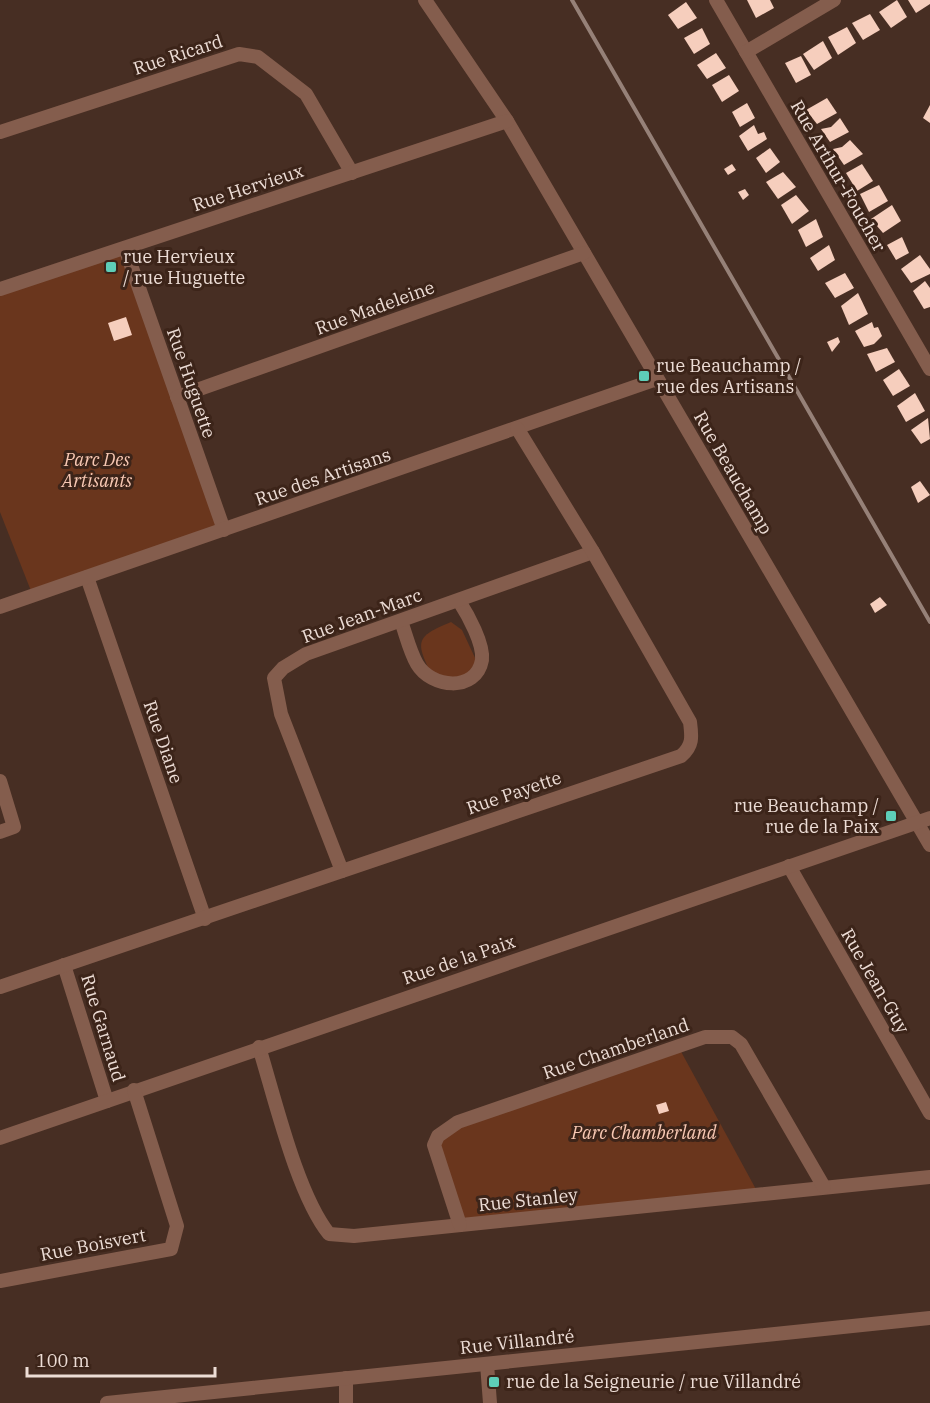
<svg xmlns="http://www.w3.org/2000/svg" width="930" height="1403" viewBox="0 0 930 1403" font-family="'IBM Plex Serif',serif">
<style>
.green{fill:#6a361d}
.building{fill:#f6cebd}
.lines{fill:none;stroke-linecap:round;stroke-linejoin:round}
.street{stroke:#845d4d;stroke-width:14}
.rail{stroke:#968178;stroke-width:4}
.poi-dot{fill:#5eceb8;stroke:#3c2419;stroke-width:2}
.labels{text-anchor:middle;stroke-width:6;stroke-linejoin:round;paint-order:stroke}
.street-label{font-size:18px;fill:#edddd6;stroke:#3c2419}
.poi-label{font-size:18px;fill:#edddd6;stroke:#3c2419;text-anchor:start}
.park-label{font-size:18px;font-style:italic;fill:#f8c8b3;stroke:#3c2419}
</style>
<rect width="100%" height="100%" fill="#472e23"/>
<!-- green -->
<g class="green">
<path d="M125,247L224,530L33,596L0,512V288Z"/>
<path d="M451,622L462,630L476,660C467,682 453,680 432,676C416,642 414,637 451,622Z"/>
<path d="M678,1046L758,1193L460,1224L440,1167L439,1136Z"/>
</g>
<!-- building -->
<g class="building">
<path d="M747,0H770L774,8L756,18Z"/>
<path d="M897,0L907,17L891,28L879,12Z"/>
<path d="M908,0H930V4L916,13Z"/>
<path d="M686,2L697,18L678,29L668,15Z"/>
<path d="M870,14L880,30L863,40L852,23Z"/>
<path d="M847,27L856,43L838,55L828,37Z"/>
<path d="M702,28L710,44L694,54L684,38Z"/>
<path d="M823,41L832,58L814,70L803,54Z"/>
<path d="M716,53L726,68L707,79L697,65Z"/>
<path d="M801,56L811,75L796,83L785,63Z"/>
<path d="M729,75L739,91L722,102L712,85Z"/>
<path d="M827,98L837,113L817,124L806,110Z"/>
<path d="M747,103L755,118L740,127L732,112Z"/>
<path d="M930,105V123L923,118Z"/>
<path d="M840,118L849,132L830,142L821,129L831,127Z"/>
<path d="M754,125L758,134L764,132L767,139L748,151L739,136Z"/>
<path d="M850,140L863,154L844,165L833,149L842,147Z"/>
<path d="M770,148L780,162L766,173L756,158Z"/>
<path d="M732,164L736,170L728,175L724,169Z"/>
<path d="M862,164L873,181L857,191L846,173Z"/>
<path d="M783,172L796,187L778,199L766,182Z"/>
<path d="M879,185L888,201L869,212L860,194Z"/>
<path d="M745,189L749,195L743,200L738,192Z"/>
<path d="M796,195L809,211L792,224L781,205Z"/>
<path d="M892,205L901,221L883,233L871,219Z"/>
<path d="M816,219L823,237L806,247L798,230Z"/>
<path d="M902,237L909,253L896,260L887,245Z"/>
<path d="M829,245L835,260L818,271L810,258Z"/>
<path d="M920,255L930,269V274L911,283L901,269Z"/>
<path d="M845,273L854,288L835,298L825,283Z"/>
<path d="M925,281L930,288V307L924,309L913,291Z"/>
<path d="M858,293L868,314L849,325L841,306Z"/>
<path d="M126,317L132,335L114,341L108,323Z"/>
<path d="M872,322L874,328L878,327L882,336L874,344L864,347L855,331Z"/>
<path d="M838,337L840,342L832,352L827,342Z"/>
<path d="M887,348L895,362L876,372L867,354Z"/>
<path d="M899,369L910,386L893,396L883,380Z"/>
<path d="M915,393L925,411L906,422L897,406Z"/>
<path d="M928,418L930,439L921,444L911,430Z"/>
<path d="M920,481L930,495L918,503L911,487Z"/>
<path d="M880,597L887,605L875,613L870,604Z"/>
<path d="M666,1102L669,1111L659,1114L656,1105Z"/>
</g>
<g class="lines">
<!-- street -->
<g class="street">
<path d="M425,0L507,121L930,845"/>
<path d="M716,0L930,369"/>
<path d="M746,52L834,0"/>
<path d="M0,132L239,54L258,57L306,94L352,173"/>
<path d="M125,248L224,530"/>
<path d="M0,289L507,121"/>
<path d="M177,397L584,253"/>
<path d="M87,577L205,919"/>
<path d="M0,607L657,379"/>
<path d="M401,621C406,635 410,652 417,664C431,688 476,693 482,660C484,644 468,615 459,601"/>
<path d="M0,781L14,827L0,832"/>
<path d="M789,866L930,1113"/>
<path d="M342,871L281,714L274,678L283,668L306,654L593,552"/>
<path d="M64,965L107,1101"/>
<path d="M0,987L681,756C693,746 692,737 690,722L593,552L517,428"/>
<path d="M259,1047C275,1099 297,1194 329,1234L354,1236L930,1177"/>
<path d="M0,1138L930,818"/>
<path d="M460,1225L434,1145L438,1136L458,1122L705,1037H732L741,1044L824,1187"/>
<path d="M0,1281L171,1249L177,1226L134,1090"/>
<path d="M487,1364L490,1403"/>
<path d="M346,1378V1403"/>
<path d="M107,1403L930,1318"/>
</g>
<!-- rail -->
<path class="rail" d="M572,0L930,622"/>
</g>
<!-- markers -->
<g class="poi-dot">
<rect x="105" y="261" width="12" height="12" rx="3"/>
<rect x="638" y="370" width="12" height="12" rx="3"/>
<rect x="885" y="810" width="12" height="12" rx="3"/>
<rect x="488" y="1376" width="12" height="12" rx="3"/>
</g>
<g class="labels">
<!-- street labels -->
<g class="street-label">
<text transform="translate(178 55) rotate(-18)" y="6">Rue Ricard</text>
<text transform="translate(838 176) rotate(60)" y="6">Rue Arthur-Foucher</text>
<text transform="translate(248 188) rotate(-18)" y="6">Rue Hervieux</text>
<text transform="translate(375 308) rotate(-20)" y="6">Rue Madeleine</text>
<text transform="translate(191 383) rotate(71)" y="6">Rue Huguette</text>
<text transform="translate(733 473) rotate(60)" y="6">Rue Beauchamp</text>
<text transform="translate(323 477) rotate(-19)" y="6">Rue des Artisans</text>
<text transform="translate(362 616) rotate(-20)" y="6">Rue Jean-Marc</text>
<text transform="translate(163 742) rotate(71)" y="6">Rue Diane</text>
<text transform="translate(514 793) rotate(-19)" y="6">Rue Payette</text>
<text transform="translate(459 960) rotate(-19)" y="6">Rue de la Paix</text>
<text transform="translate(875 981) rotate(60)" y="6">Rue Jean-Guy</text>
<text transform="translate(103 1028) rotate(73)" y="6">Rue Garnaud</text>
<text transform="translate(616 1049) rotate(-19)" y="6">Rue Chamberland</text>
<text transform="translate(528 1200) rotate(-6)" y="6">Rue Stanley</text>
<text transform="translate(93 1245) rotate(-11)" y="6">Rue Boisvert</text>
<text transform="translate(517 1342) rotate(-6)" y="6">Rue Villandré</text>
</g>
<!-- poi labels -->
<g class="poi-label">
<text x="123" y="263">rue Hervieux<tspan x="123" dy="21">/ rue Huguette</tspan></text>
<text x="656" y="372">rue Beauchamp /<tspan x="656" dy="21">rue des Artisans</tspan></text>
<text x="879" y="812" text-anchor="end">rue Beauchamp /<tspan x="879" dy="21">rue de la Paix</tspan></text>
<text x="506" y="1388">rue de la Seigneurie / rue Villandré</text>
</g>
<!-- park labels -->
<g class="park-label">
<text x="97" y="466">Parc Des<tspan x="97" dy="21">Artisants</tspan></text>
<text x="644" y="1139">Parc Chamberland</text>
</g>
</g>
<!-- scale -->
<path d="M27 1367v9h188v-9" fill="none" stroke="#edddd6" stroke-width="3"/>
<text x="36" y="1367" font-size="18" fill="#edddd6" stroke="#3c2419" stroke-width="4.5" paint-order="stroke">100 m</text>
</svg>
